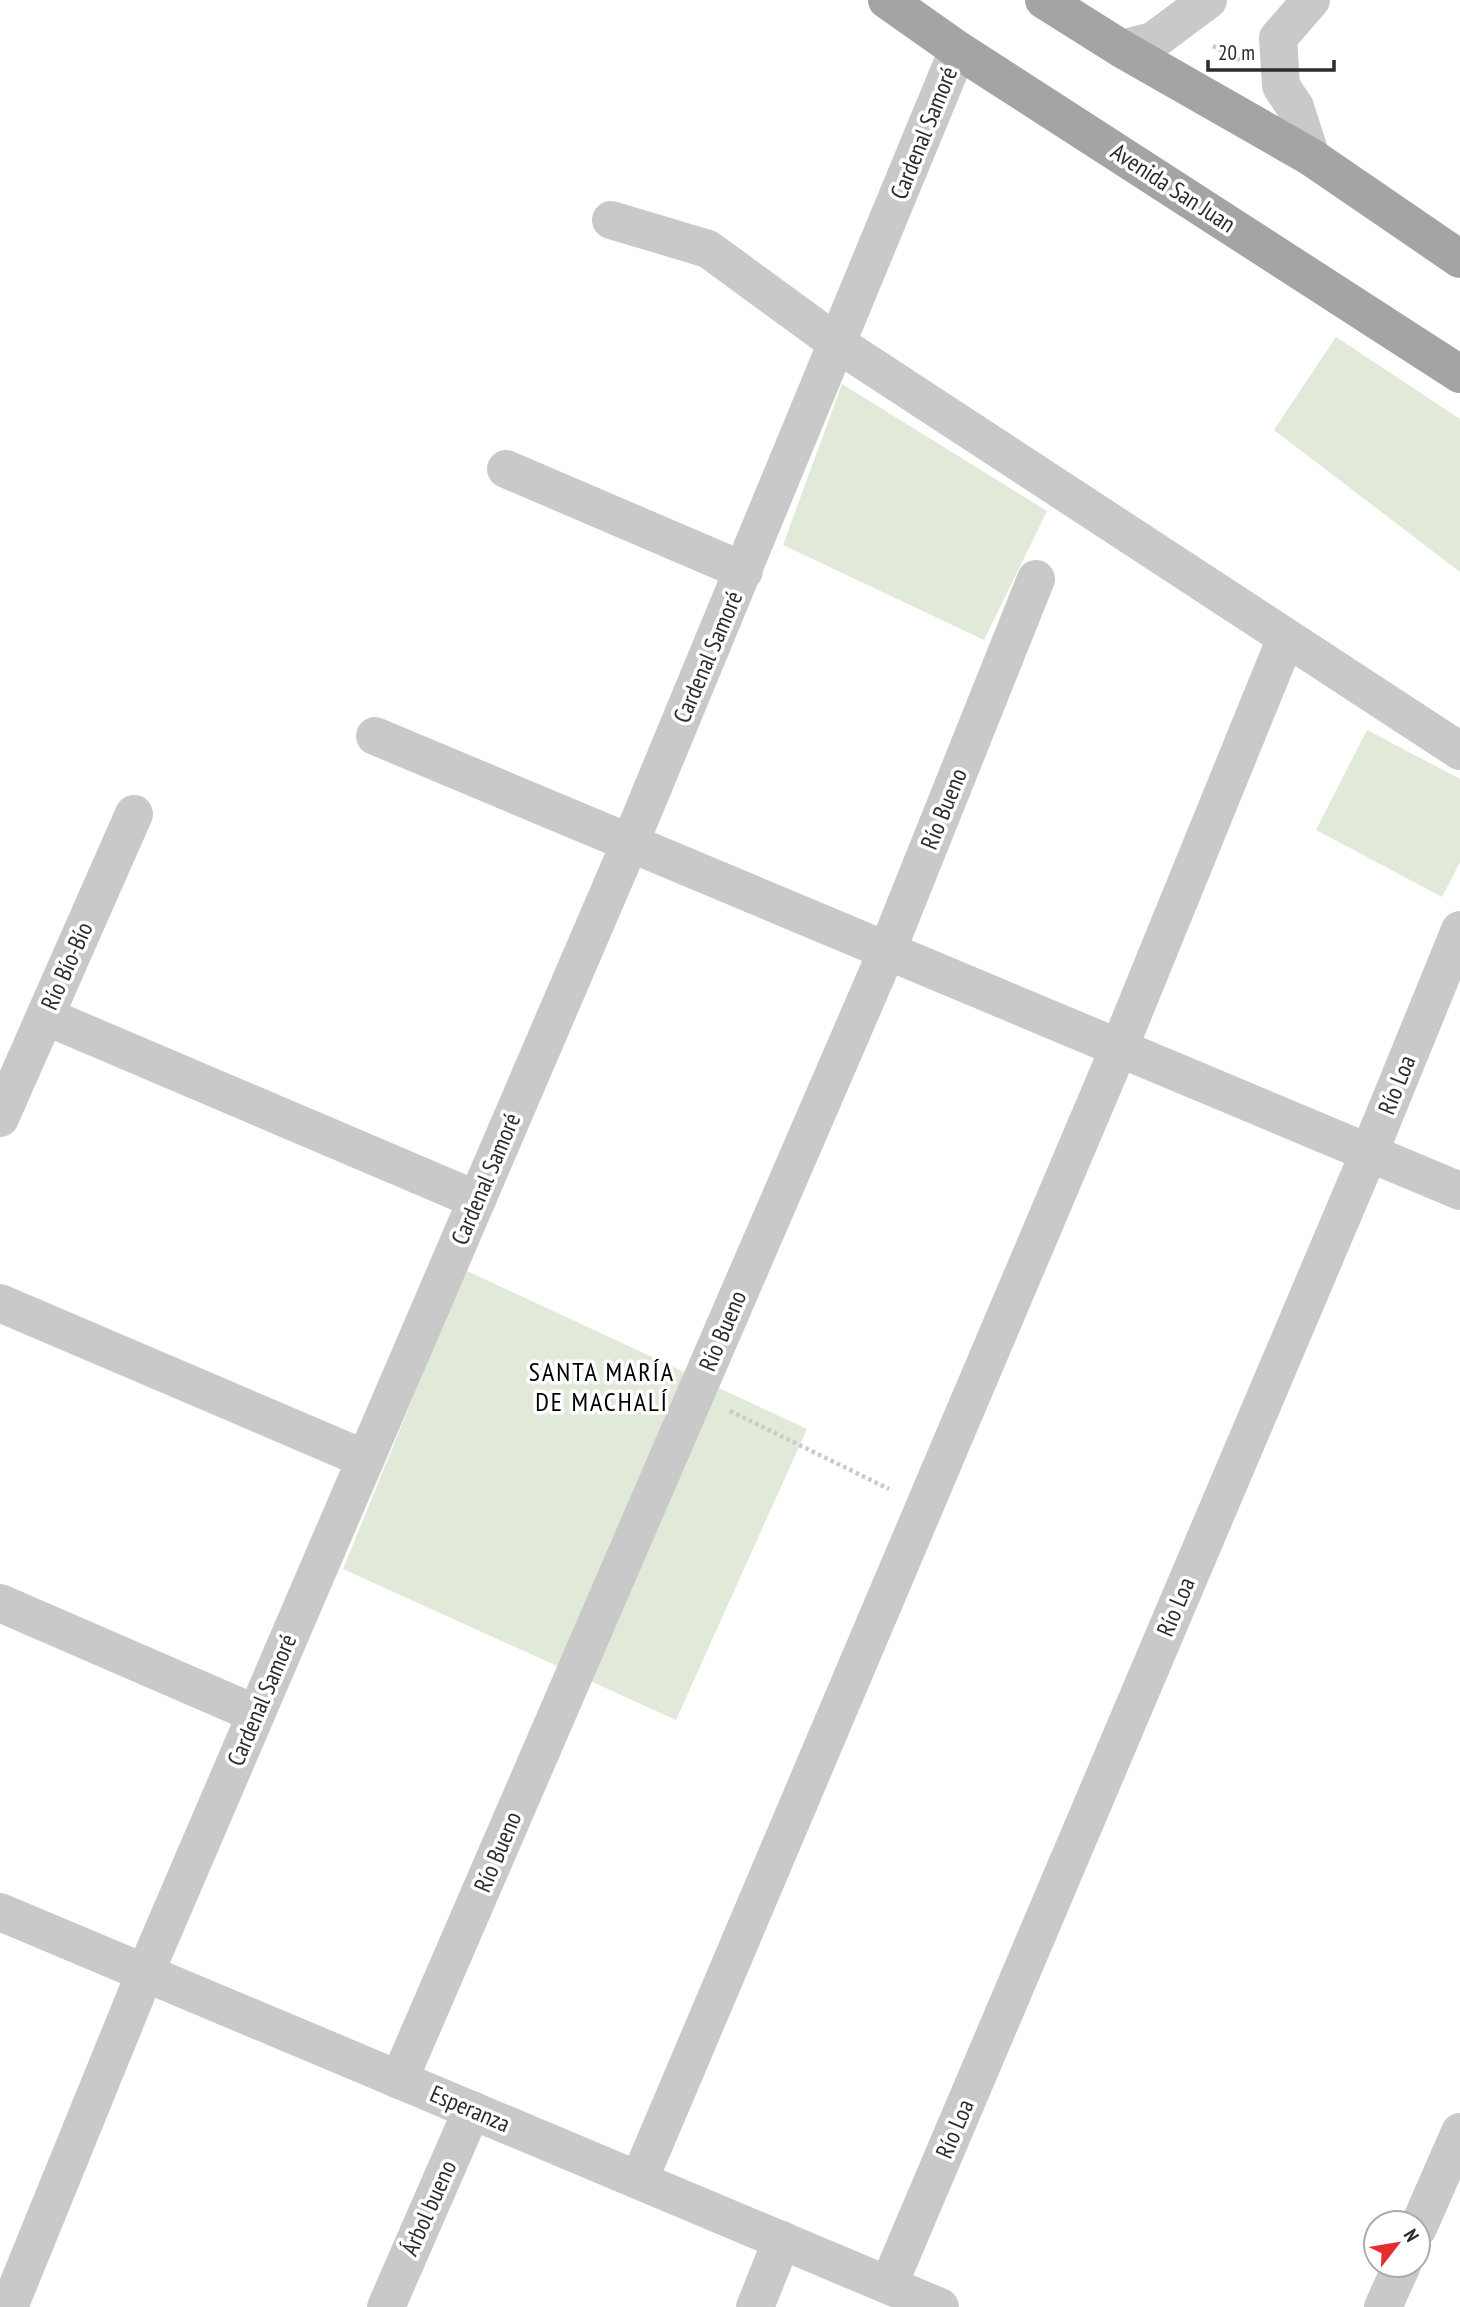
<svg xmlns="http://www.w3.org/2000/svg" width="1460" height="2307" viewBox="0 0 1460 2307" font-family="'PT Sans Narrow',sans-serif">
<style>
.green{fill:#e1ead9}
.lines{fill:none;stroke-linecap:round;stroke-linejoin:round}
.path{stroke:#c9c9c9;stroke-width:4.5;stroke-dasharray:3.5 3.5;stroke-linecap:butt}
.minor{stroke:#c9c9c9;stroke-width:38}
.primary{stroke:#a4a4a4;stroke-width:38}
.labels{text-anchor:middle;stroke-width:7;stroke-linejoin:round;paint-order:stroke}
.street-label{font-size:24px;fill:#2c2c2c;stroke:#fff}
.neighbourhood-label{font-size:26px;letter-spacing:2px;fill:#000;stroke:#fff}
</style>
<rect width="100%" height="100%" fill="#fff"/>
<!-- green -->
<g class="green">
<path d="M1336,337L1460,419V572L1274,430Z"/>
<path d="M842,384L1047,511L984,640L783,545Z"/>
<path d="M1367,730L1460,779V862L1442,897L1316,830Z"/>
<path d="M465,1270L807,1429L676,1720L343,1569Z"/>
</g>
<g class="lines">
<!-- path -->
<g class="path">
<path d="M1213,46L1240,60"/>
<path d="M730,1411L889,1489"/>
</g>
<!-- minor -->
<g class="minor">
<path d="M1311,0L1278,38L1281,86L1295,107L1311,157"/>
<path d="M1122,49L1153,41L1208,0"/>
<path d="M611,220L708,249L838,344L1460,751"/>
<path d="M506,469L744,571"/>
<path d="M375,736L1460,1191"/>
<path d="M45,1016L477,1200"/>
<path d="M0,1118L134,814"/>
<path d="M0,1303L365,1459"/>
<path d="M0,1603L256,1714"/>
<path d="M0,1912L940,2307"/>
<path d="M399,2080L887,951L1036,579"/>
<path d="M639,2180L1119,1048L1286,638"/>
<path d="M1418,2228L1460,2132"/>
<path d="M889,2284L1369,1153L1460,930"/>
<path d="M9,2307L145,1973L630,843L958,50"/>
<path d="M386,2307L472,2110"/>
<path d="M755,2307L782,2240"/>
<path d="M1383,2307L1402,2265"/>
</g>
<!-- primary -->
<g class="primary">
<path d="M887,0L958,50L1460,374"/>
<path d="M1044,0L1122,49L1311,157L1460,259"/>
</g>
</g>
<g class="labels">
<!-- street labels -->
<g class="street-label">
<text transform="translate(924 133) rotate(-68)" y="8">Cardenal Samoré</text>
<text transform="translate(1173 188) rotate(33)" y="8">Avenida San Juan</text>
<text transform="translate(708 657) rotate(-67)" y="8">Cardenal Samoré</text>
<text transform="translate(944 809) rotate(-68)" y="8">Río Bueno</text>
<text transform="translate(67 966) rotate(-66)" y="8">Río Bío-Bío</text>
<text transform="translate(1397 1085) rotate(-68)" y="8">Río Loa</text>
<text transform="translate(486 1179) rotate(-67)" y="8">Cardenal Samoré</text>
<text transform="translate(723 1331) rotate(-67)" y="8">Río Bueno</text>
<text transform="translate(1176 1607) rotate(-67)" y="8">Río Loa</text>
<text transform="translate(262 1700) rotate(-67)" y="8">Cardenal Samoré</text>
<text transform="translate(498 1852) rotate(-67)" y="8">Río Bueno</text>
<text transform="translate(470 2109) rotate(23)" y="8">Esperanza</text>
<text transform="translate(955 2129) rotate(-67)" y="8">Río Loa</text>
<text transform="translate(429 2208) rotate(-66)" y="8">Árbol bueno</text>
</g>
<!-- neighbourhood labels -->
<g class="neighbourhood-label">
<text x="602" y="1381">SANTA MARÍA<tspan x="602" dy="30">DE MACHALÍ</tspan></text>
</g>
</g>
<!-- north arrow -->
<g transform="translate(1397 2244) rotate(59)"><circle r="33" fill="#ffffff" stroke="#ababab" stroke-width="2"/>
<path d="M0-5L12 26L0 18L-12 26Z" fill="#e52c31"/>
<text y="-10" font-size="19" font-weight="bold" text-anchor="middle" fill="#2c2c2c">N</text>
</g>
<!-- scale -->
<path d="M1208 60v10h126v-10" fill="none" stroke="#2c2c2c" stroke-width="3.5"/>
<text x="1218" y="60" font-size="21" fill="#2c2c2c" stroke="#ffffff" stroke-width="5" paint-order="stroke">20 m</text>
</svg>
